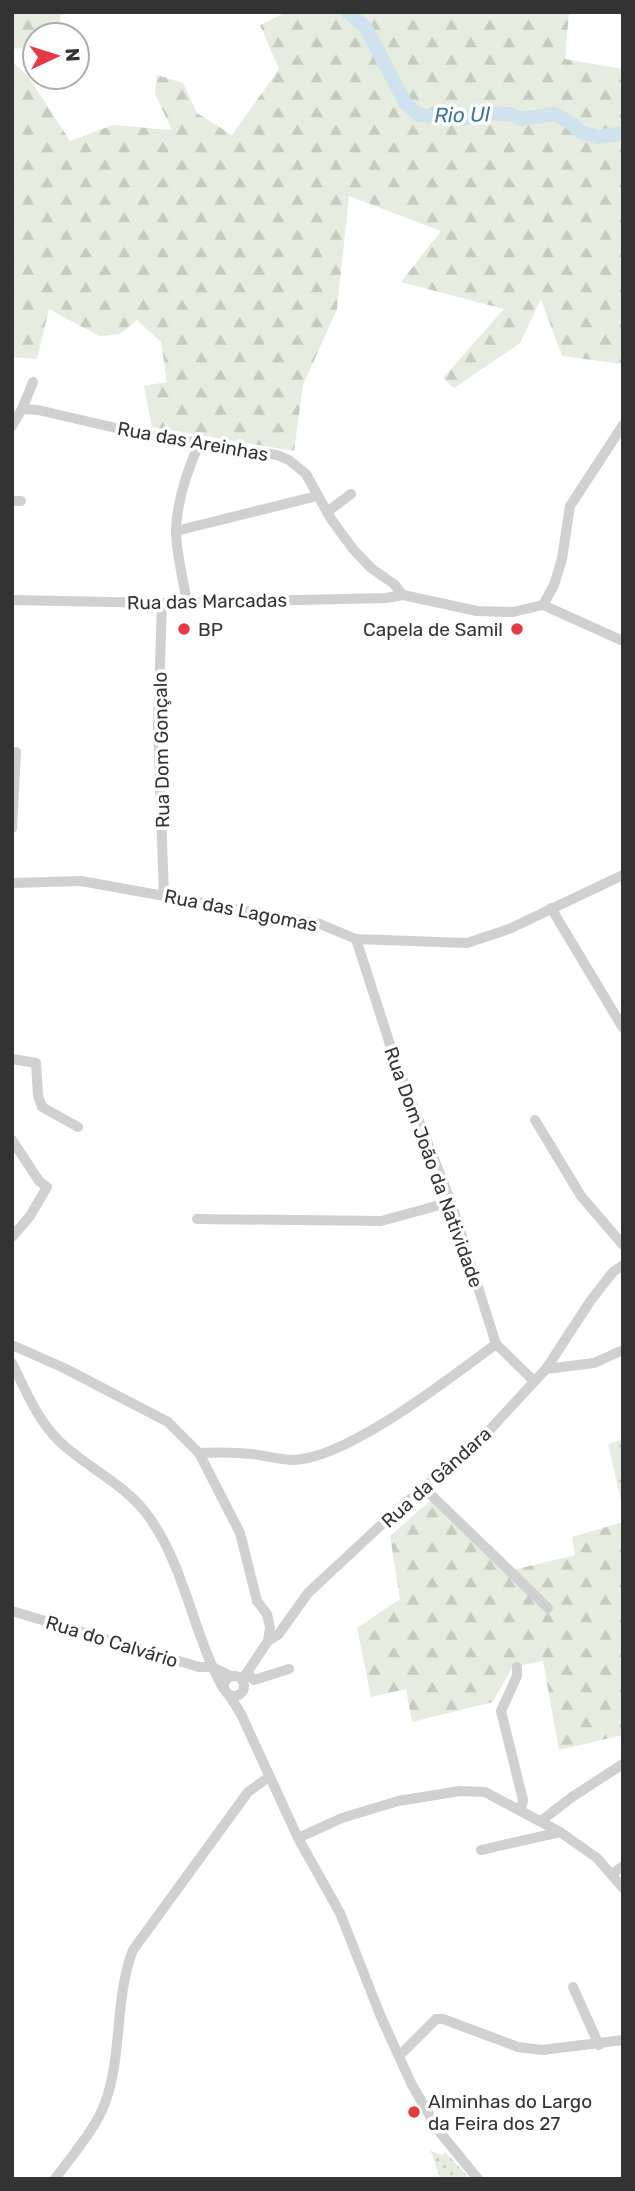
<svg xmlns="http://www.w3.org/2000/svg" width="635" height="2191" viewBox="0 0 635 2191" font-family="Rubik,sans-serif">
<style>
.forest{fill:url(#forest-firs)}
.park{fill:url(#park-dots)}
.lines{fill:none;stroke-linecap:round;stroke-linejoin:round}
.river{stroke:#cfe2ee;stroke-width:14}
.minor{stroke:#d0d0d0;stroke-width:10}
.poi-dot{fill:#e63946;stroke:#fff;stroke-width:2.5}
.labels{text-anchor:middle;stroke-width:7;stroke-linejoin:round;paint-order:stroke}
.street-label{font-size:19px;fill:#333;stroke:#fff}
.poi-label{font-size:19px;fill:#333;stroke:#fff;text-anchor:start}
.water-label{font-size:21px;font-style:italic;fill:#3f7597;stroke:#fff}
</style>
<defs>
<pattern id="forest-firs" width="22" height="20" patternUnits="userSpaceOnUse" patternTransform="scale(1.75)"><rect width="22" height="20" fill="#e6ecdf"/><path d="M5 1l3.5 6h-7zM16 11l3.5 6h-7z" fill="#c6cbc0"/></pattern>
<pattern id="park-dots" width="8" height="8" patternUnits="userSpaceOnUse" patternTransform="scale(1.75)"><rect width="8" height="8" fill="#e6ecdf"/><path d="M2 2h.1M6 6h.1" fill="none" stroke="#c6cbc0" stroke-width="1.8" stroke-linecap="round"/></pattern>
</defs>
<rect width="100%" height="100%" fill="#fff"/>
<!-- forest -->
<g class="forest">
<path d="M12,12H60L61,35H35V55L21,48L12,49Z"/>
<path d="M287,12H569L565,59L623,69V364L562,356L541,299L520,343L454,388L443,378L504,309L401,282L441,231L349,196L337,309L303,385L294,451L152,427L144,386L167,382L161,342L137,320L120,334L99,336L49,309L37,359L12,357V61L28,76L70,141L113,125L172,130L155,94L157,75L183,83L197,113L232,135L279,69L260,25Z"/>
<path d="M623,1439V1510L608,1444Z"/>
<path d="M431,1500L509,1571L575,1555L572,1537L623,1522V1735L559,1750L543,1661L512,1667L493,1702L412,1722L406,1689L371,1697L357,1628L400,1599L390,1536Z"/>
</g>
<!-- park -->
<path class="park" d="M431,2151L441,2155L446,2153L470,2179H440Z"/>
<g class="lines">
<!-- river -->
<path class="river" d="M348,12L366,28L406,104L419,115L459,119L495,113L512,115L520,119L555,114L572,124L580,132L598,137L623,133"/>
<!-- minor -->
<g class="minor">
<path d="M22,409L33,382"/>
<path d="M12,426L22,409L38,410L146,435L277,455L289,460L306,474L331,519L353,549L371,568L394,584L403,595"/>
<path d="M12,501H21"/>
<path d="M327,512L351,494"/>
<path d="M176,531L317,496"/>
<path d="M12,600L162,603L386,598L403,595L477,611L513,612L543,605L623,641"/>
<path d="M187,602C183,579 176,553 176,530C177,500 187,471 199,444"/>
<path d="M162,603L158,725L164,896"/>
<path d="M543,605L554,585L562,559L570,506L623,425"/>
<path d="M12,828L16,752"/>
<path d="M12,883L81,881L320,924L356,939L467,943L509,929L623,875"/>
<path d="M551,908L623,1028"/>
<path d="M356,939L395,1060L451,1202L496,1344L534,1381"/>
<path d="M12,1059L36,1063L38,1096L42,1107L78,1127"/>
<path d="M535,1120L581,1196L623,1245"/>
<path d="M12,1140L39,1181L47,1187L30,1216L12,1237"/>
<path d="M197,1219L381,1221L451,1202"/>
<path d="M12,1345L64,1368L168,1422L199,1453L240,1533L257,1601L267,1614L270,1628L268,1641"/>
<path d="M12,1363C26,1391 37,1419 59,1441C87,1468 126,1484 149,1517C185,1567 193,1634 223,1688"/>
<path d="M546,1369L594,1363L623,1350"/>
<path d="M199,1453C217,1452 234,1452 252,1454C266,1456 281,1460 294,1460C349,1458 451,1377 496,1344"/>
<path d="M424,1488L548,1608"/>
<path d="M12,1611L199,1667H212L231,1676"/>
<path d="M517,1667V1676L501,1711L523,1800L521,1809"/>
<path d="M247,1673L254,1680L289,1669"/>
<circle cx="234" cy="1686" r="10"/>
<path d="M242,1680L268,1641L278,1635L308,1593L394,1513L483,1437L546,1369L591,1300L613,1272L623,1265"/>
<path d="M229,1695L241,1714L298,1838L340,1913L381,2017L411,2083L438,2130L478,2179"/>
<path d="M541,1821L572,1797L623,1764"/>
<path d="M298,1838L342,1818L398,1801L460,1791L485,1792L560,1832L597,1858L623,1888"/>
<path d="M481,1850L560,1832"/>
<path d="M612,1874L623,1866"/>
<path d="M573,1987L599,2045"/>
<path d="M399,2056L436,2019H443L518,2047L542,2050L623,2040"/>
<path d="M55,2179C72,2155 95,2130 105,2103C123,2054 114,1999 133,1950L248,1792L269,1777"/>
</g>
</g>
<!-- markers -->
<g class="poi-dot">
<circle cx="184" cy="629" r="7"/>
<circle cx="517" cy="629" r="7"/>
<circle cx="414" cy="2112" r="7"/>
</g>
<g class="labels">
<!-- street labels -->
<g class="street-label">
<text transform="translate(193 441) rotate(10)" y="7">Rua das Areinhas</text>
<text transform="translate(207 601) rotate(-1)" y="7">Rua das Marcadas</text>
<text transform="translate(161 750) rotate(-91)" y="7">Rua Dom Gonçalo</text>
<text transform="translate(241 910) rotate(11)" y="7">Rua das Lagomas</text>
<text transform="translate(434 1167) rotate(70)" y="7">Rua Dom João da Natividade</text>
<text transform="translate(436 1477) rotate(-42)" y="7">Rua da Gândara</text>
<text transform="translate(112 1641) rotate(17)" y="7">Rua do Calvário</text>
</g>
<!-- poi labels -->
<g class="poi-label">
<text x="198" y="636">BP</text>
<text x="503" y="636" text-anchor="end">Capela de Samil</text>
<text x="428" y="2108">Alminhas do Largo<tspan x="428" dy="22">da Feira dos 27</tspan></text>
</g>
<!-- water labels -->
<g class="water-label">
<text transform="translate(462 115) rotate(-1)" y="7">Rio Ul</text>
</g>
</g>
<!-- border -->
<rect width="635" height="2191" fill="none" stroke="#333333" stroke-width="28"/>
<!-- north arrow -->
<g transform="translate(56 56) rotate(86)"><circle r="33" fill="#ffffff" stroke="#adadad" stroke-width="2"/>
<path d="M0-5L12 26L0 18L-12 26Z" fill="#e63946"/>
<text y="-10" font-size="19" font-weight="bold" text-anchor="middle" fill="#333333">N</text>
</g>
</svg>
